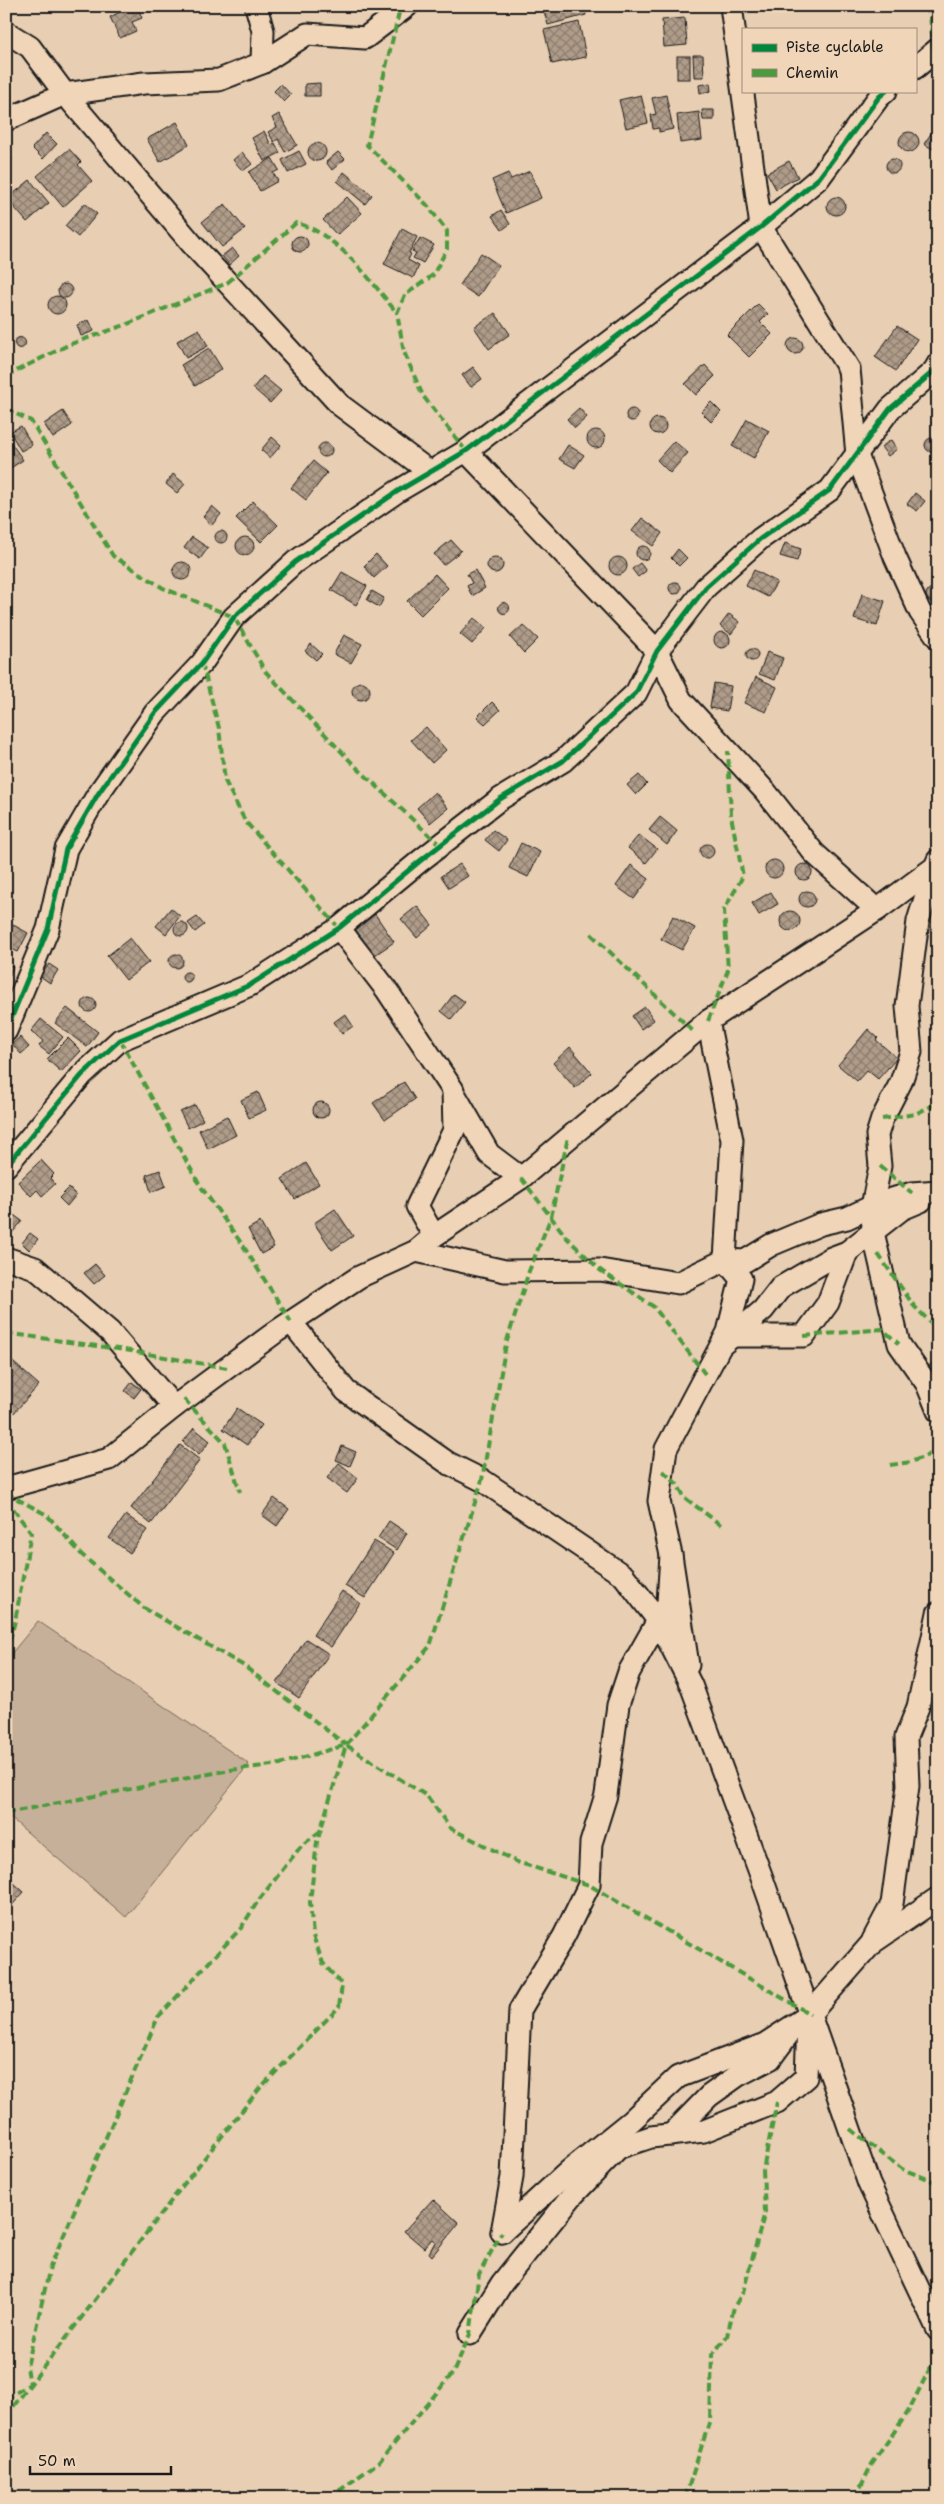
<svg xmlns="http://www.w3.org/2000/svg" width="944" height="2504" viewBox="0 0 944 2504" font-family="'Shantell Sans',sans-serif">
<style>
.pitch{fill:#c7b099;stroke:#72665a}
.building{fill:url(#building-cross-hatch);stroke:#1c1c1c}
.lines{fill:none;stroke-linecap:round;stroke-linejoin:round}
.street-casing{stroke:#1c1c1c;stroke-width:25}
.street{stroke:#f1d5b8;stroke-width:21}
.quiet{stroke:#4c9a3e;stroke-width:4;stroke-dasharray:8 4;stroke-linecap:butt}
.cycleway-casing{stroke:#f1d5b8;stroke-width:8}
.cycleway{stroke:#00873e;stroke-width:5}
</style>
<defs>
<pattern id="building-cross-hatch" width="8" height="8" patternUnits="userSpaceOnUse" patternTransform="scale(1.25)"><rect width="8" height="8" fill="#af9c89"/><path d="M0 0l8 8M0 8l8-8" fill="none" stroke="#8e7e6f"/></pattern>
</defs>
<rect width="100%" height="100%" fill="#e8ceb2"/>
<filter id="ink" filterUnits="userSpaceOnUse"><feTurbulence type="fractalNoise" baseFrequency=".02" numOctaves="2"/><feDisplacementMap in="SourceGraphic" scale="10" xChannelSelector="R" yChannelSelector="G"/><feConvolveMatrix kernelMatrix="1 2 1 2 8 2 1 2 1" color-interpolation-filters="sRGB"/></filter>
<g filter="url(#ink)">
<!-- pitch -->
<path class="pitch" d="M38,1621L249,1764L126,1917L6,1814V1660Z"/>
<!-- building -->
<g class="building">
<path d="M124,6H137L142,18L132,22L136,31L120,38L110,17L126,9Z"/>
<path d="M549,6H584L586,15L548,25L543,8Z"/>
<path d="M685,18L687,45L664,47L662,20Z"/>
<path d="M579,22L586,57L552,64L544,30Z"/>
<path d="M693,55H703L704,77H694Z"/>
<rect x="677" y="56" width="13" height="23"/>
<path d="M320,83V96H305V84Z"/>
<path d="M710,83L711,91L700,93L699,85Z"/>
<path d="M281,84L291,95L284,102L274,91Z"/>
<path d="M641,95L648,123L626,128L619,100Z"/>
<path d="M666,95L673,129L659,132V128L653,129L651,115L656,114L652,98Z"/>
<path d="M937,95H938V111L932,106V102Z"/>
<path d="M702,110H714V120H703Z"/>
<path d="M699,112L702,140L680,143L677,115Z"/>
<path d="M279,114L297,145L285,152L278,139L274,142L268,132L277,127L272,118Z"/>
<path d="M177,122L189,145L160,162L147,139Z"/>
<path d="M938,123V152L924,144Z"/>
<path d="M264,131L271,145L275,143L280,153L264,161L252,138Z"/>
<circle cx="909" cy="142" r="10"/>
<path d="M46,133L57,144L43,159L32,148Z"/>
<circle cx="317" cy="152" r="9"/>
<path d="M69,149L81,162L78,165L92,181L63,207L37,176Z"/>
<path d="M299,151L306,164L288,173L282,160Z"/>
<path d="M242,152L252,164L243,171L233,160Z"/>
<path d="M338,152L345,159L332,170L326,162Z"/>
<path d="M6,153L13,159L6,165Z"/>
<path d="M272,158L279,170L273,173L278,181L260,191L249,172Z"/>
<circle cx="893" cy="166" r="7"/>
<path d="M789,161L798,177L776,189L767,173Z"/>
<path d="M530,171L541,198L506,213L492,180L508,173L511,179Z"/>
<path d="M344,172L372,195L365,204L337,181Z"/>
<path d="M30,180L49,203L27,222L7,199Z"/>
<circle cx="836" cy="206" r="9"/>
<path d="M347,197L362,213L337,235L323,220Z"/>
<path d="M85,203L97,214L78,237L65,226Z"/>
<path d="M225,204L245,229L222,247L202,222Z"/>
<path d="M501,210L510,224L502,230L492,216Z"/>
<path d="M402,229L417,237L409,253L411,254L408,260L419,266L413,278L384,264Z"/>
<circle cx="300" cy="244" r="8"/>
<path d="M420,238L434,245L423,263L413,258L416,253L412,251Z"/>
<path d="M232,248L239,256L229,265L222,256Z"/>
<path d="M481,253L499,265L478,297L460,285Z"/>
<path d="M937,267L938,268V285L929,277Z"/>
<circle cx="65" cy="291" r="7"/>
<circle cx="57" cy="305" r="9"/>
<path d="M758,304L768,314L760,322L772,334L749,357L727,335Z"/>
<path d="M495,313L510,334L489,349L474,327Z"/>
<path d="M89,320L94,331L81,336L77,325Z"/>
<path d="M897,326L917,339L896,371L875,357Z"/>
<path d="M199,329L208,346L186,358L177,341Z"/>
<circle cx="20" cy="343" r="5.5"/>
<circle cx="795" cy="346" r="8"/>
<path d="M209,348L222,369L195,386L181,365Z"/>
<path d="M705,365L715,376L696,395L685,384Z"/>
<path d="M473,367L482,379L471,387L462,375Z"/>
<path d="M263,376L281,391L270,403L253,388Z"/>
<path d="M711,402L721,412L711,422L701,412Z"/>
<path d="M579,408L587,417L575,428L567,419Z"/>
<circle cx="632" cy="415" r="6"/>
<path d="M63,411L72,425L53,438L44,424Z"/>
<path d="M938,416V429L931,423Z"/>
<circle cx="658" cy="426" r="8"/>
<path d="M747,419L769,431L754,458L732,446Z"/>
<path d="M21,426L32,445L21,451L10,432Z"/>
<circle cx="596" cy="439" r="9"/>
<path d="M272,437L281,445L270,458L261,450Z"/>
<circle cx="932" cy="445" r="7"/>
<path d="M891,440L897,449L888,456L881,447Z"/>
<path d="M674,441L688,453L670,473L657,460Z"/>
<circle cx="325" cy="450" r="7"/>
<path d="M11,443L23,460L6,471V446Z"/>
<path d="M568,445L584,455L575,468L559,459Z"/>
<path d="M313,461L327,473L306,500L291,488Z"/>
<path d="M173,474L185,484L177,493L166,484Z"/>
<path d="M915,493L925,501L917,511L907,504Z"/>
<path d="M253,501L278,525L261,542L236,518Z"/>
<path d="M212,506L221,514L212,525L203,517Z"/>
<path d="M642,518L662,533L653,546L632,531Z"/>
<circle cx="221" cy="537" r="6"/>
<path d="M192,537L208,548L200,559L184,548Z"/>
<circle cx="245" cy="546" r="9"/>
<path d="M451,540L461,551L443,565L434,554Z"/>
<path d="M785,543L801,549L797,561L780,556Z"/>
<circle cx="643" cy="553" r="7"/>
<path d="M678,549L687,558L679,566L671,558Z"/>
<path d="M376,554L387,566L374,578L364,566Z"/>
<circle cx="618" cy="566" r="9"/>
<circle cx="495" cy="565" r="8"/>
<circle cx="182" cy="571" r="9"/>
<path d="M640,563L646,571L638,577L632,569Z"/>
<path d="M475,570L485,588L472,596L467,586L472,583L467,574Z"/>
<path d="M754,570L777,582L768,597L746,586Z"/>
<path d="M342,572L367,586L356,605L331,590Z"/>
<path d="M435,574L448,588L421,615L407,601Z"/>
<circle cx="675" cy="588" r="6"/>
<circle cx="933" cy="595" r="7"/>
<path d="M372,591L384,598L379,607L367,600Z"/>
<path d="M862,594L885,601L877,626L854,619Z"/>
<circle cx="504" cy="608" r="5.5"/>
<path d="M729,614L740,622L731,634L720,626Z"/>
<path d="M474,618L486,628L472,644L460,634Z"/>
<path d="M523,625L538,639L524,653L510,637Z"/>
<circle cx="722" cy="640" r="8"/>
<path d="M344,635L362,644L351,663L334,654Z"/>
<path d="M311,644L322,654L316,660L305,651Z"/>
<circle cx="752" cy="655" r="6"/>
<path d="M767,652L783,658L775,680L759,674Z"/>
<path d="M756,677L777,687L766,712L744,703Z"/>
<circle cx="361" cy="691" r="9"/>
<path d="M714,683L731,686L727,711L710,708Z"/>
<path d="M492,702L500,710L485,724L477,717Z"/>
<path d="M426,727L446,750L432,763L411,740Z"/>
<path d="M639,775L647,784L636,795L627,785Z"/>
<path d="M435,792L448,808L430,823L417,808Z"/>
<path d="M660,817L677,831L667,845L649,830Z"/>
<path d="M493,830L507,840L499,851L485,840Z"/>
<path d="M639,835L657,849L646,863L628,848Z"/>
<path d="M521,843L540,852L528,877L509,868Z"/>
<circle cx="707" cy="851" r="7"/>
<circle cx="774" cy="869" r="9"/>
<circle cx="804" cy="872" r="8"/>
<path d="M460,864L468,876L449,888L441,876Z"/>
<path d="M631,865L649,879L634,899L616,886Z"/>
<circle cx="807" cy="899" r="8"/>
<path d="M771,892L778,904L759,915L752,903Z"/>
<path d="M417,906L432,925L417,938L401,919Z"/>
<path d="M171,908L180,916L166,934L156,926Z"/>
<circle cx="790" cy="921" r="10"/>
<path d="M375,914L394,942L372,957L353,929Z"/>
<path d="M673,916L695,928L682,950L661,939Z"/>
<path d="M197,917L204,925L195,932L188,923Z"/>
<path d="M6,921L28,933L18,952L6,946Z"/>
<circle cx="181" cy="929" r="7"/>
<path d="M130,938L149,962L126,980L107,956Z"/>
<circle cx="176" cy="961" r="7"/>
<path d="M6,964L13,967L9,977L6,976Z"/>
<path d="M49,964L58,970L50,983L40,976Z"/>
<circle cx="187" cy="977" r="5"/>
<path d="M454,994L465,1002L451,1019L441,1011Z"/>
<circle cx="89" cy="1005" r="7"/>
<path d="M645,1007L654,1020L641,1029L632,1016Z"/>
<path d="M67,1008L98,1032L87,1047L55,1023Z"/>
<path d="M345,1014L353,1026L342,1034L334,1022Z"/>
<path d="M41,1019L63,1037L49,1054L39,1046L43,1041L31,1031Z"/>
<path d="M868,1029L878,1038L876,1040L897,1058L878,1079L867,1070L857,1081L838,1065Z"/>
<path d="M20,1037L29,1047L21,1054L12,1044Z"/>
<path d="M68,1038L81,1051L61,1072L47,1059Z"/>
<path d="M570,1047L592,1073L575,1088L553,1063Z"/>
<path d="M404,1082L415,1099L385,1120L373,1103Z"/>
<path d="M258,1092L266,1110L249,1118L241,1100Z"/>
<circle cx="321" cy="1110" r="8"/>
<path d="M195,1105L203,1120L188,1128L180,1112Z"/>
<path d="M227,1116L236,1135L208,1149L199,1130Z"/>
<path d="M41,1160L54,1174L50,1178L55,1184L42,1196L37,1190L31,1196L18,1182Z"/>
<path d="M306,1163L319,1184L295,1199L282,1179Z"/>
<path d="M160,1170L166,1186L151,1192L146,1175Z"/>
<path d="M69,1188L76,1195L67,1206L59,1198Z"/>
<path d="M335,1209L353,1236L332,1250L314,1223Z"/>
<path d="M11,1213L22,1221L13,1232L6,1227V1219Z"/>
<path d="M260,1222L274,1247L261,1254L248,1229Z"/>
<path d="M30,1233L38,1239L29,1250L22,1243Z"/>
<path d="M95,1264L105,1275L94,1284L84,1273Z"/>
<path d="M6,1356L39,1385L12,1415L6,1410Z"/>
<path d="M934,1360L938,1363V1376L935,1380L925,1372Z"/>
<path d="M132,1382L141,1389L134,1398L125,1391Z"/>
<path d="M237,1408L262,1425L247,1445L223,1429Z"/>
<path d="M194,1428L210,1441L199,1455L183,1442Z"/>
<path d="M180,1445L200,1460L151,1524L131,1508Z"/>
<path d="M342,1446L356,1452L350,1466L336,1460Z"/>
<path d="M339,1463L358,1478L347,1493L327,1478Z"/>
<path d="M274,1498L289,1509L277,1526L262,1515Z"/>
<path d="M126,1515L147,1530L130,1553L109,1538Z"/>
<path d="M389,1521L407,1533L397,1550L378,1538Z"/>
<path d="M374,1541L394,1553L365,1598L345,1586Z"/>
<path d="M342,1591L360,1603L331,1647L313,1635Z"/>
<path d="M306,1639L329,1654L299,1698L277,1683Z"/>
<path d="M6,1876L24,1892L6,1912Z"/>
<path d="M433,2199L459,2223L432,2256L429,2253L435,2242L432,2239L424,2248L404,2231Z"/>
</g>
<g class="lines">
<!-- street casing -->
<g class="street-casing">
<g id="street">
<path d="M256,6L263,31L262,63"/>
<path d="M731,6L761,227L849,369L857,455L895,557L920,612L938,638"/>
<path d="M6,32L30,47L65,94L192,244L340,405L430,472"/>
<path d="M915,68L938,49"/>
<path d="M6,120L65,94L144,83L219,80L262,63L307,34L365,38L407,6"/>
<path d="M466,451L657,651L681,700L765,791L814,853L877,910"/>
<path d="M935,867L918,921L907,1006L911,1052L901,1082L882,1119L877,1135L880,1166L872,1207L873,1232L899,1344L927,1384L938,1411"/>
<path d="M339,928L386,989L453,1090L454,1130L417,1206L434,1236"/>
<path d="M6,1031L48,929L66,849L98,794L155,713L202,663L234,617L295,562L398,491L466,451L761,227L819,178L879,97L886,91"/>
<path d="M455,1095L489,1154L521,1178"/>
<path d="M6,1166L82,1075L120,1040L250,985L339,928L420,861L500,799L563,761L636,693L657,651L706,587L760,539L830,490L890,409L934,371L938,364"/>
<path d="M416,1251L505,1271L600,1270L678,1283L725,1260L745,1261L771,1245L821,1224L847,1218L879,1203L912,1193L938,1191"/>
<path d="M6,1258L35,1268L110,1332L174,1407"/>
<path d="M291,1322L346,1391L448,1463L482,1480L624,1576L658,1620L691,1685L762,1878L869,2184L938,2330"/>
<path d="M733,1336H804L828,1303L847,1252"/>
<path d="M723,1344L763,1310L781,1287L831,1258L847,1252L902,1209L921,1201"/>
<path d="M6,1488L109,1459L174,1407L277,1331L359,1277L416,1251L434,1236L521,1178L708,1021L877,910L935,867L938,860"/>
<path d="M688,1665L671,1555L659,1501L666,1449L728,1332L741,1279L725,1260L732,1140L708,1021"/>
<path d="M873,1940L892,1904L908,1786L906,1737L918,1707L938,1613"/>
<path d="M671,2135L709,2096L737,2076L770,2059L787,2036"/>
<path d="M502,2232L512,2177L520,2010L564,1936L589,1885L591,1843L606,1795L618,1705L629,1672L668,1603L671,1555"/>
<path d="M502,2232L569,2171L631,2121L678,2077L765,2044L808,2016L872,1943L938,1898"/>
<path d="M470,2334L502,2283L572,2196L618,2148L651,2137L704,2131L777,2102L806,2077L808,2023"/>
</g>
</g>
<!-- street -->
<use href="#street" class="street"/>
<!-- quiet -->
<g class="quiet">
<path d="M925,6L930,16L934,53"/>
<path d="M399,13L367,145L427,205L447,231V249L433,275L405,295L397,313L404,352L423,396L466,451"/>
<path d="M6,376L68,345L125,325L227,283L296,223C337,233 371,281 397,313"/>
<path d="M6,409L31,421L113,556L163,588L234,617L265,671L354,765L440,845"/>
<path d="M202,663L219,728L225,781L245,821L339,928"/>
<path d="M591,934L695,1033"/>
<path d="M708,1021L728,970L724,910L743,876L731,816L728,751"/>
<path d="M120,1040L199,1184L244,1247L291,1322"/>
<path d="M882,1119L915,1114L938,1103"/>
<path d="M880,1166L912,1193"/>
<path d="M521,1178L567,1238L600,1270L654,1307L705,1374"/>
<path d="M878,1254L914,1306L938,1330"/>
<path d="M6,1333L125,1350L227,1368"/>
<path d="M804,1336L882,1329L899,1344"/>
<path d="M184,1399L225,1443L240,1492"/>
<path d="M890,1465L911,1462L938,1451"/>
<path d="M663,1471L677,1484L685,1498L721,1525"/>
<path d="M6,1493L47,1515L82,1555L144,1608L244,1666L346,1745"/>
<path d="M6,1499L31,1533L15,1621L6,1654"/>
<path d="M6,1813L230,1770L280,1764L346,1745L427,1796L450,1828L517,1862L589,1885L810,2014"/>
<path d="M850,2129L902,2169L938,2183"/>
<path d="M6,2399L30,2384L27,2367L50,2267L158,2017L241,1928L258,1901L302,1845L322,1830"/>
<path d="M6,2416L184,2184L260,2088L339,2007L342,1985L323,1963L313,1936L310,1902L317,1842L346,1745L430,1646L482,1480L506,1344L529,1271L551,1217L568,1137"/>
<path d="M329,2498L379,2462L453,2373L470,2334L479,2274L502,2232"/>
<path d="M685,2498L710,2420L712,2355L727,2336L734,2307L743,2292L765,2212L763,2170L777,2102"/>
<path d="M855,2498L872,2464L908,2412L938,2352"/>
</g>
<!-- cycleway casing -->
<g class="cycleway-casing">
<g id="cycleway">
<path d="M6,1031L48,929L66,849L98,794L155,713L202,663L234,617L295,562L398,491L466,451L761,227L819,178L879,97L886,91"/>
<path d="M6,1166L82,1075L120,1040L250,985L339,928L420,861L500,799L563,761L636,693L657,651L706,587L760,539L830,490L890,409L934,371L938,364"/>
</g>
</g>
<!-- cycleway -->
<use href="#cycleway" class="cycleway"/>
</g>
</g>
<!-- margin -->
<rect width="944" height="2504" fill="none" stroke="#f1d5b8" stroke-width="25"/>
<rect x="12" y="12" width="919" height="2479" fill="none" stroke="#1c1c1c" stroke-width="2" filter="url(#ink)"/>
<!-- legend -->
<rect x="742" y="28" width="175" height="65" fill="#f1d5b8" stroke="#9c8b7a"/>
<rect x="752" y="44" width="25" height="8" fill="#00873e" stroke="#9c8b7a"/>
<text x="786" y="52" font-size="15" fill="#1c1c1c">Piste cyclable</text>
<rect x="752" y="69" width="25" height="8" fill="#4c9a3e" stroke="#9c8b7a"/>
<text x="786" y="78" font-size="15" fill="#1c1c1c">Chemin</text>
<!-- scale -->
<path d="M30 2466v8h141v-8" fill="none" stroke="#1c1c1c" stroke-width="2.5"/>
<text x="38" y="2466" font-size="15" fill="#1c1c1c" stroke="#f1d5b8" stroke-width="4" paint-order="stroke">50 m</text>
</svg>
